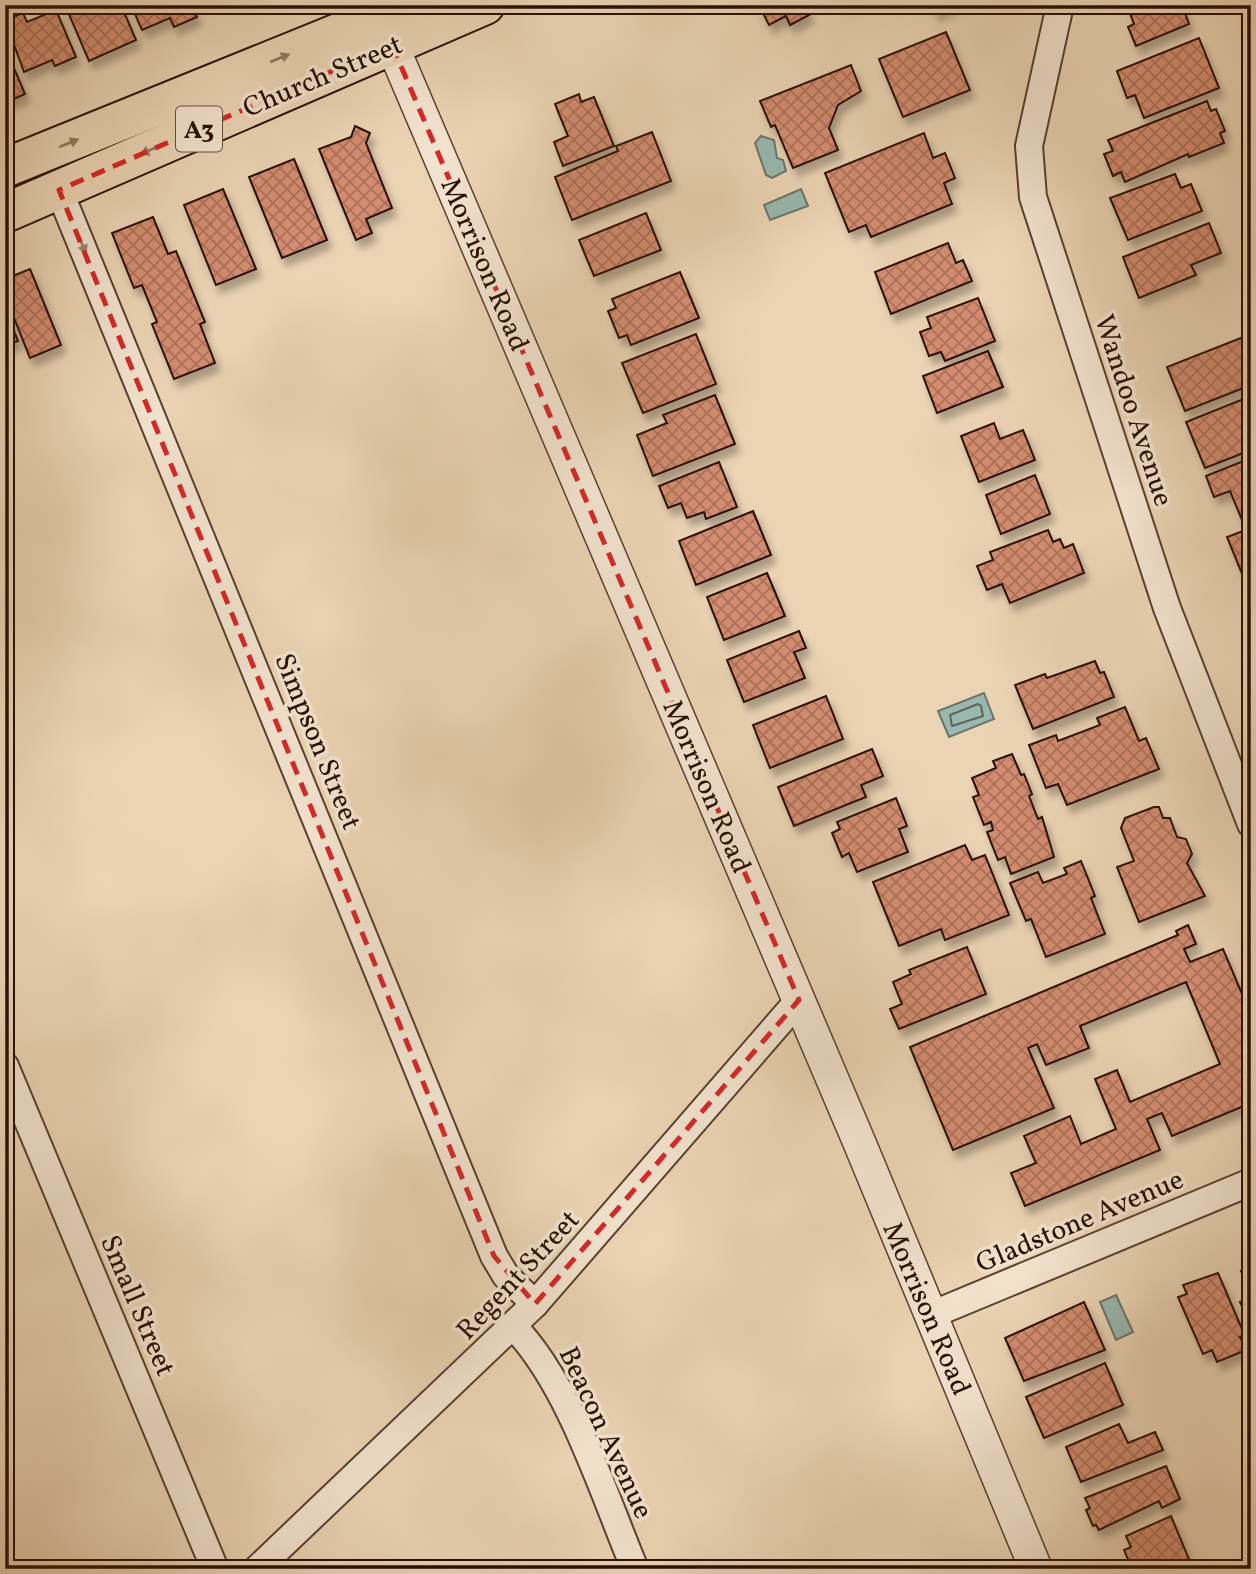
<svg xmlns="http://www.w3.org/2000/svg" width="1256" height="1574" viewBox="0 0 1256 1574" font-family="Vollkorn,serif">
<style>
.water{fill:#98b8b0;stroke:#6c746a;stroke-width:2}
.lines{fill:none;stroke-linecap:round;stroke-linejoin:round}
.shore{stroke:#606459;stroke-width:2}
.building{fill:url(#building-cross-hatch);stroke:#290f02;stroke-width:2;filter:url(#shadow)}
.minor-casing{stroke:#5a402e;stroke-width:30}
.tertiary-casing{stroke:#5a402e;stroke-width:35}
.trunk-casing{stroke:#290f02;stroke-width:42}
.minor{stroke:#f2e3ce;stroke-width:26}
.tertiary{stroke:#f2e3ce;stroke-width:32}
.trunk{stroke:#ebd4b4;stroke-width:38}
.oneway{fill:#947b64}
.oneway2{fill:#988472}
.marked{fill:none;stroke:#d62828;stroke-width:5;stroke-dasharray:14 9;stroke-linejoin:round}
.labels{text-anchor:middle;stroke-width:7;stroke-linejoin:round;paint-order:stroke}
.shield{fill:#f2e3ce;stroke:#654f3f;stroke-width:2}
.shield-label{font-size:26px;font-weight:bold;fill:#290f02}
.street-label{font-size:28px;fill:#290f02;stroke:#f2e3ce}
</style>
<defs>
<pattern id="building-cross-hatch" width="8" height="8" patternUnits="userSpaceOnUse" patternTransform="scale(1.75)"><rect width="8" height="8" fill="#d38c70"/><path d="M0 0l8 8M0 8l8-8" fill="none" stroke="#ab715a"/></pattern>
<filter id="shadow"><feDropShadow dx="4.5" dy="8" stdDeviation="3.5" flood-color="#0004"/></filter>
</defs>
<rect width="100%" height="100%" fill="#ebd4b4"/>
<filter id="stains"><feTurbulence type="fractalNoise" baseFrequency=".00286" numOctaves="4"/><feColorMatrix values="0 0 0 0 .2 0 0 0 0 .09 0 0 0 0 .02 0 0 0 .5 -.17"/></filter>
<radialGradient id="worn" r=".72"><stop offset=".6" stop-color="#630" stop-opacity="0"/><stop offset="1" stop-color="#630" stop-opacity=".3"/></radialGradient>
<!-- water -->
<g class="water">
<path d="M761,136L774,140L777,158L783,160L786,171L772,178L766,175L755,143Z"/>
<path d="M801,189L808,206L770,220L764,205Z"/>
<path d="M984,693L994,719L949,737L938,711Z"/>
<path d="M1116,1295L1133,1332L1116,1340L1100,1302Z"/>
</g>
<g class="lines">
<!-- shore -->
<path class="shore" d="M978,704L981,706L983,716L952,726L950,715Z"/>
</g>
<!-- building -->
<g class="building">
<path d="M65,5H121L136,40L89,61Z"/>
<path d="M131,5H191L197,17L174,27L170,18L142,30Z"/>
<path d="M759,5H804L809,15L790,25L786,16L769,25Z"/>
<path d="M932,5H954L935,13Z"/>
<path d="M1127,5H1182L1189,24L1136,46L1128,27L1134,24Z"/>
<path d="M56,10L76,57L55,66L52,60L24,72L5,20L23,13L27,22Z"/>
<path d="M946,32L970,90L903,117L879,59Z"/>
<path d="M1199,38L1219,88L1144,118L1135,95L1127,98L1117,71Z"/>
<path d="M5,47L25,94L5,103Z"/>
<path d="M851,65L861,91L838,105L829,128L838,150L793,168L775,125L771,127L760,101Z"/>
<path d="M579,94L581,102L594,97L614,146L563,166L554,142L568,136L555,104Z"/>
<path d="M1207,101L1211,111L1216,109L1225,131L1220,133L1224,143L1189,157L1188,154L1125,182L1121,172L1113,176L1104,154L1113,151L1108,140Z"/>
<path d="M355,126L370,133L366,143L392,208L366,219L372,233L356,240L319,149L351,137Z"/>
<path d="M652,132L671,181L572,220L555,177L618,151L616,146Z"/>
<path d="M924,133L933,158L945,153L955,178L944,183L952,204L871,237L866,225L849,232L825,173Z"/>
<path d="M294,159L327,240L282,258L249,177Z"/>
<path d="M1175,174L1181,188L1191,184L1202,211L1128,240L1110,198Z"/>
<path d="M223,189L256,269L216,285L184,205Z"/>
<path d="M646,213L661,250L594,276L579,240Z"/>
<path d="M153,217L168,254L176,251L205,322L200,324L215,363L174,379L152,324L157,322L142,285L134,288L112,233Z"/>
<path d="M1209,223L1221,253L1191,265L1196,275L1139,298L1123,257Z"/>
<path d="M948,243L956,263L963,260L972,281L891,314L875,272Z"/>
<path d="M30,269L61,345L30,358L5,295V279Z"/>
<path d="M680,272L699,318L631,345L627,335L619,338L608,311L616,308L612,299Z"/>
<path d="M978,298L995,341L945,361L941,352L929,356L920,332L931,328L927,317Z"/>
<path d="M5,309L18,341L5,346Z"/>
<path d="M696,334L716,384L643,413L622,363Z"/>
<path d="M1251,334V385L1185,411L1167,367Z"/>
<path d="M988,351L1003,387L937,413L923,376Z"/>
<path d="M715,395L735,444L653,476L637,435L667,423L663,415Z"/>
<path d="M1251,396V450L1205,468L1186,422Z"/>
<path d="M994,423L1000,439L1023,430L1035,460L979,482L961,436Z"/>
<path d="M1251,458V516L1242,520L1230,491L1214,497L1206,476Z"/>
<path d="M719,462L737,507L706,519L704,512L687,518L681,503L668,508L659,486Z"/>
<path d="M1035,475L1050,514L1001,534L986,495Z"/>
<path d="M753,511L771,555L696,585L679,541Z"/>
<path d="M1251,528V579L1245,581L1227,537Z"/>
<path d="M1048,530L1053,542L1060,539L1064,548L1073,544L1084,573L1010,603L1002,584L987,590L977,566L993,560L990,552Z"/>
<path d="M767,573L785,616L724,640L707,597Z"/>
<path d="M1251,584V616L1243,588Z"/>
<path d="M799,631L806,648L794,652L805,678L744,702L727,660Z"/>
<path d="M1095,661L1100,673L1104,672L1114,697L1033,729L1015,685L1045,674L1047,678Z"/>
<path d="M826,696L843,739L770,768L753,725Z"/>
<path d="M1125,707L1139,741L1146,738L1159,769L1067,805L1058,784L1046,788L1029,745L1056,735L1058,741L1100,725L1097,718Z"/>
<path d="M872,749L883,776L861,785L866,797L794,826L778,787Z"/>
<path d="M1012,754L1021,775L1024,774L1032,794L1029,796L1038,819L1042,817L1054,857L1011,874L1005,857L998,860L987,832L993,830L991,822L984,825L973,797L979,795L972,778L996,768L993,761Z"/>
<path d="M896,798L907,826L899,829L908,852L857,872L849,853L842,857L832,833L840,829L837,822Z"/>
<path d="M1154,807H1159L1163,818H1170L1177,837L1186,839L1192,854L1187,863L1205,896L1139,922L1117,867L1134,861L1121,828L1125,818Z"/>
<path d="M965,845L972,860L985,855L1009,915L945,940L941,929L899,946L873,882Z"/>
<path d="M1081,861L1095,896L1091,898L1105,934L1046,957L1031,919L1026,921L1010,883L1038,872L1043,883L1067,874L1064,868Z"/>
<path d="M1188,925L1196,944L1184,949L1190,962L1223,949L1251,1015V1103L1172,1136L1162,1113L1147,1119L1160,1150L1025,1206L1011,1173L1036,1163L1024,1136L1070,1116L1081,1144L1116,1129L1095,1079L1117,1070L1130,1102L1220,1064L1186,982L1080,1026L1089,1048L1046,1065L1037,1044L1028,1048L1054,1108L953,1150L910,1047L1178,935L1176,931Z"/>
<path d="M967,947L986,994L899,1029L890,1009L902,1004L893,982L911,974L909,970Z"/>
<path d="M1251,1267V1295L1241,1271Z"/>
<path d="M1218,1273L1245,1336L1240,1337L1246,1350L1217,1362L1212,1350L1203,1354L1178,1297L1187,1294L1183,1285Z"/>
<path d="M1251,1298V1326L1240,1302Z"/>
<path d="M1084,1302L1105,1350L1024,1381L1005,1338Z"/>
<path d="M1105,1363L1123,1405L1044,1438L1026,1397Z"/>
<path d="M1119,1424L1128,1443L1155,1432L1163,1450L1081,1482L1066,1447Z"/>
<path d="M1166,1466L1180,1499L1162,1508L1159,1501L1099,1530L1096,1525L1093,1526L1086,1510L1090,1508L1085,1498Z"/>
<path d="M1171,1516L1191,1564L1181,1569H1132L1124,1550L1131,1547L1126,1536Z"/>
<path d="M1251,1547V1567L1243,1550Z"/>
</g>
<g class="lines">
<!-- minor casing -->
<g class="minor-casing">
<g id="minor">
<path d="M1060,5L1029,146L1033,197L1167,608L1251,824"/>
<path d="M59,190L494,1256L506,1276L535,1304"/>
<path d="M5,1066L215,1569"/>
<path d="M931,1315L1251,1182"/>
<path d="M514,1327C570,1385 603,1493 635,1569"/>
<path d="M257,1569L535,1304L799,1000"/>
</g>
</g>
<!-- tertiary casing -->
<g class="tertiary-casing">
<path id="tertiary" d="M392,45L860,1144L1036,1569"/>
</g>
<!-- trunk casing -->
<g class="trunk-casing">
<g id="trunk">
<path d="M5,168L407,5"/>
<path d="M5,213L485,5"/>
</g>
</g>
<!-- minor -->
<use href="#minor" class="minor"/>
<!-- tertiary -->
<use href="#tertiary" class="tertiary"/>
<!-- trunk -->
<use href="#trunk" class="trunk"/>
</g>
<!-- one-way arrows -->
<defs><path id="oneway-solid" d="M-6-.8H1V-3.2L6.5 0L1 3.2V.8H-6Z" transform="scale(1.75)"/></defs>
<g class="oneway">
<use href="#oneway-solid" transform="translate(280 58) rotate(-22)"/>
<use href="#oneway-solid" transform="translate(69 143) rotate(-22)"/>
<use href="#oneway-solid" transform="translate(150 150) rotate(156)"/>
</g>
<use class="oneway2" href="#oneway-solid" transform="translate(82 244) rotate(67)"/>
<!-- marked area -->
<path class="marked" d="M392,45L799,1000L535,1304L494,1256L59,190Z"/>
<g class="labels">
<!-- shield labels -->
<rect class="shield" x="176" y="106.5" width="46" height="45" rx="5"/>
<g class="shield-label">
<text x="199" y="138">A3</text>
</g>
<!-- street labels -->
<g class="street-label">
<text transform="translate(322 75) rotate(-23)" y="10">Church Street</text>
<text transform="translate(486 264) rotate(67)" y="10">Morrison Road</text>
<text transform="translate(1135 410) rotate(72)" y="10">Wandoo Avenue</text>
<text transform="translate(319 741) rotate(68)" y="10">Simpson Street</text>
<text transform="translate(708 786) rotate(67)" y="10">Morrison Road</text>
<text transform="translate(1079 1220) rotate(-23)" y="10">Gladstone Avenue</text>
<text transform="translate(517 1274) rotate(-47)" y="10">Regent Street</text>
<text transform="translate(139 1305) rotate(67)" y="10">Small Street</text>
<text transform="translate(928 1308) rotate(67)" y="10">Morrison Road</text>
<text transform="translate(607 1432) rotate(65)" y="10">Beacon Avenue</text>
</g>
</g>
<!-- margin -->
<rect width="1256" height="1574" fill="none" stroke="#ebd4b4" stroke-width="28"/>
<rect x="7" y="7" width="1242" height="1560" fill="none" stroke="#290f02" stroke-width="3.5"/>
<rect x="14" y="14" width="1228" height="1546" fill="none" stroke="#290f02" stroke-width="2"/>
<rect width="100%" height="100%" filter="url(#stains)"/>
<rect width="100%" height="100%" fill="url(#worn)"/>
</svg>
